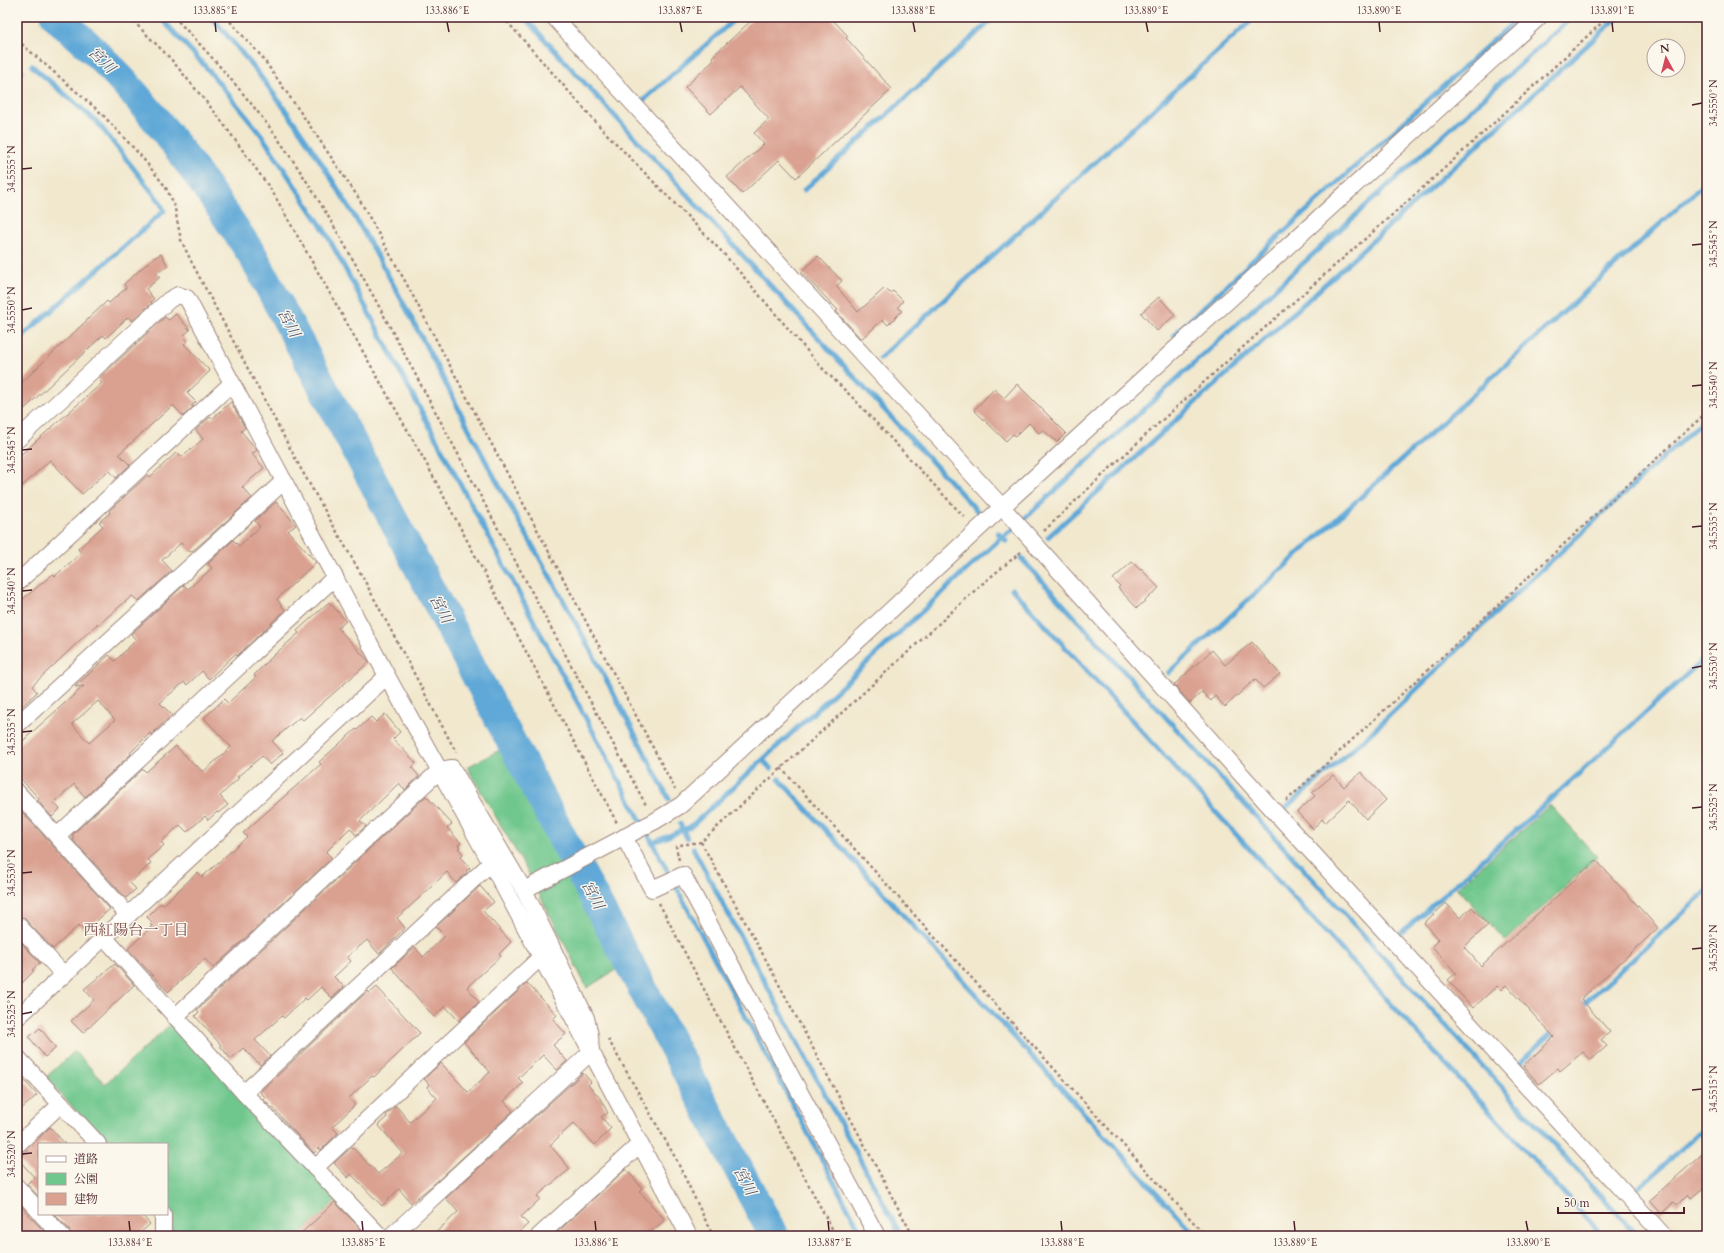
<svg xmlns="http://www.w3.org/2000/svg" width="1724" height="1253" viewBox="0 0 1724 1253" font-family="Cardo,'Noto Serif JP',serif">
<style>
.industrial{fill:#d1bdca}
.green{fill:#70c78d;stroke:#5d735c}
.lines{fill:none;stroke-linecap:round;stroke-linejoin:round}
.stream{stroke:#5fa8d7;stroke-width:5}
.river{stroke:#5fa8d7;stroke-width:30}
.building{fill:#daa191;fill-rule:evenodd}
.street-casing{stroke:#9e847c;stroke-width:18}
.path{stroke:#9e847c;stroke-width:2.5;stroke-dasharray:3 3;stroke-linecap:butt}
.street{stroke:#fff;stroke-width:16}
.ticks{fill:none;stroke:#4a1f2b;stroke-width:1.5}
.labels{text-anchor:middle;stroke-width:3;stroke-linejoin:round;paint-order:stroke}
.water-label{font-size:15px;font-style:italic;fill:#525670;stroke:#fbf7ec}
.neighbourhood-label{font-size:15px;fill:#7c4c4f;stroke:#fbf7ec}
.neatline{fill:none;stroke:#4a1f2b;stroke-width:1.5}
.ticks-label{font-size:10px;text-anchor:middle;fill:#4a1f2b}
</style>
<rect width="100%" height="100%" fill="#fbf7ec"/>
<filter id="ink" filterUnits="userSpaceOnUse"><feTurbulence type="fractalNoise" baseFrequency=".025" numOctaves="2"/><feDisplacementMap in="SourceGraphic" scale="8" xChannelSelector="R" yChannelSelector="G"/><feConvolveMatrix kernelMatrix="1 2 1 2 8 2 1 2 1" color-interpolation-filters="sRGB"/></filter>
<filter id="wash" filterUnits="userSpaceOnUse"><feTurbulence type="fractalNoise" baseFrequency=".012" numOctaves="4" result="noise"/><feDisplacementMap in="SourceGraphic" scale="16" xChannelSelector="R" yChannelSelector="G"/><feGaussianBlur stdDeviation="0.9" result="paint"/><feColorMatrix in="noise" values="0 0 0 0 0 0 0 0 0 0 0 0 0 0 0 0 0 1.4 0 .05"/><feComposite in="paint" operator="in"/></filter>
<g filter="url(#wash)">
<rect width="100%" height="100%" fill="#f1e8ce"/>
<!-- industrial -->
<path class="industrial" d="M17,62L26,71L17,79Z"/>
<!-- green -->
<g class="green">
<path d="M500,750L617,969L587,988L529,874L467,767Z"/>
<path d="M1550,805L1597,857L1506,941L1457,888Z"/>
<path d="M173,1022L339,1201L300,1236H172L173,1214L167,1207V1144H108L45,1078L75,1051L105,1084Z"/>
</g>
<g class="lines">
<!-- stream -->
<g class="stream">
<path d="M160,17L205,66L260,133L326,233L863,1236"/>
<path d="M211,17C327,145 403,302 482,454C511,509 543,563 573,618C606,678 637,739 669,799"/>
<path d="M524,17L979,513"/>
<path d="M644,100L737,17"/>
<path d="M804,190L995,17"/>
<path d="M1174,335L1267,247L1519,17"/>
<path d="M17,341L164,211L160,202L97,122L32,66"/>
<path d="M880,358L1255,17"/>
<path d="M998,533L1006,541"/>
<path d="M1048,537L1618,17"/>
<path d="M1021,558L1637,1236"/>
<path d="M1012,589L1603,1236"/>
<path d="M1168,673L1707,181"/>
<path d="M763,760L771,769"/>
<path d="M779,779L1196,1236"/>
<path d="M1287,807L1369,735L1526,584L1707,417"/>
<path d="M680,824L687,838"/>
<path d="M652,843L690,827L697,821L1002,537L1012,530L1572,17"/>
<path d="M693,848L901,1236"/>
<path d="M1401,933L1572,780L1707,656"/>
<path d="M1580,1007L1707,891"/>
<path d="M1519,1064L1555,1030"/>
<path d="M1636,1190L1707,1126"/>
</g>
<!-- river -->
<path class="river" d="M56,17C136,82 196,170 253,256L774,1236"/>
</g>
<g id="blocks">
<!-- building -->
<g class="building">
<path d="M755,17H830L848,36L846,38L892,89L796,178L779,160L742,194L727,177L764,144L754,133L769,119L740,87L711,114L685,87L714,60L712,57Z"/>
<path d="M161,254L168,266L156,273L160,277L146,289L154,299L151,301L152,303L132,321L128,317L106,338L103,335L17,416V387L107,301L109,303L126,288L124,284L152,259Z"/>
<path d="M818,256L842,281L836,286L858,312L885,288L890,293L893,291L903,301L898,307L902,311L888,325L883,320L861,339L836,311L838,310L801,272Z"/>
<path d="M1159,297L1175,315L1157,331L1141,313Z"/>
<path d="M176,314L190,330L183,336L188,341L184,344L210,371L187,393L196,402L191,406H194L183,416L174,406H172L119,454L130,465L116,478L109,470L82,494L50,460L17,491V458L102,383L98,379L165,317L169,320Z"/>
<path d="M1017,384L1066,433L1057,442L1043,430L1039,433L1029,423L1016,436L1013,434L1006,441L974,410L994,389L1004,398Z"/>
<path d="M231,402L245,428L241,431L257,450L252,454L264,468L242,487L252,498L195,549L190,552L181,543L162,560L172,571L138,601L132,596L98,625L97,624L32,686L37,692L17,711V604L53,574L55,576L81,553L78,549L103,526L99,522L110,513L109,511L148,475L150,477L177,452L182,457L203,439L196,430L210,417L212,419Z"/>
<path d="M276,502L296,525L288,531L316,562L277,599L285,610L237,656L235,654L209,679L202,671L187,685L184,682L160,703L172,715L151,735L150,733L130,753L131,754L85,797L74,784L54,803L60,809L52,817L38,801L39,799L32,791L17,775V747L30,734L84,686L75,687L109,655L115,661L136,640L131,634L152,615L184,585L188,589L212,568L208,564L233,540L239,546L260,527L255,521ZM98,701L115,720L89,743L72,724Z"/>
<path d="M1132,562L1140,570L1141,569L1159,588L1137,608L1118,588L1120,586L1113,579Z"/>
<path d="M329,602L346,621L338,628L369,662L303,720L300,717L272,741L283,753L270,765L262,756L237,777L239,778L220,796L228,805L218,813L217,812L208,820L205,816L187,832L180,825L161,842L164,845L148,859L151,863L130,883L136,889L126,898L73,840V834L143,769L146,772L176,746L195,766L196,765L203,772L231,747L204,718L224,699L228,703L256,677L254,675L274,655L299,633L297,631L309,620Z"/>
<path d="M1252,642L1280,674L1263,688L1255,679L1225,707L1215,696L1211,701L1202,692L1190,703L1174,685L1212,650L1225,665Z"/>
<path d="M385,714L400,732L393,739L416,763L412,768L419,776L405,790L399,783L360,821L366,826L356,835L350,828L326,852L332,858L213,968L205,959L168,992L128,949L152,926L150,924L152,922L147,917L161,903L163,905L198,872L202,877L247,837L243,833L321,764L319,762L356,729L357,730L371,717L376,722Z"/>
<path d="M1361,772L1386,800L1366,819L1349,800L1325,823L1322,819L1313,829L1297,812L1315,796L1312,793L1333,775L1344,787Z"/>
<path d="M426,796L452,824L447,828L461,843L458,845L460,847L458,848L463,854L460,857L470,868L466,871L467,873L456,883L447,872L417,900L397,918L405,928L379,954L367,940L347,957L351,961L334,977L344,987L332,998L321,987L307,1000L305,998L284,1018L282,1016L255,1040L270,1056L260,1065L243,1048L231,1059L220,1046L221,1045L195,1016L199,1012L197,1010Z"/>
<path d="M23,813L110,909L85,931L79,925L53,949L24,918L17,915V818Z"/>
<path d="M1596,860L1658,928L1581,999L1610,1032L1601,1040L1607,1046L1591,1060L1583,1052L1560,1071L1558,1068L1539,1084L1523,1066L1554,1037L1506,985L1501,990L1497,986L1473,1008L1448,980L1456,973L1432,946L1439,939L1424,923L1446,903L1460,918L1472,907L1488,925L1464,947L1481,966Z"/>
<path d="M480,886L494,902L483,911L511,942L499,954L501,956L467,987L479,1002L459,1021L445,1006L434,1017L392,968L415,947L423,957L445,936L436,927Z"/>
<path d="M17,938L40,963L32,970L34,971L17,988Z"/>
<path d="M115,964L134,985L83,1033L71,1021L94,1000L84,989Z"/>
<path d="M527,983L557,1015L553,1019L566,1034L553,1045L567,1061L557,1070L543,1055L518,1078L523,1083L504,1101L513,1111L434,1184L411,1203L399,1189L382,1206L351,1174L348,1178L334,1163L352,1147L378,1174L403,1153L378,1125L387,1117L386,1115L396,1106L410,1122L437,1098L427,1087L429,1084L424,1079L441,1063L468,1092L490,1072L464,1042Z"/>
<path d="M377,987L420,1033L374,1077L372,1076L349,1098L355,1105L332,1127L338,1133L321,1150L319,1148L314,1153L273,1108H272L263,1099L265,1097L260,1092L357,1001L368,991L370,993Z"/>
<path d="M40,1028L56,1048L45,1057L29,1037Z"/>
<path d="M583,1073L591,1082L588,1085L600,1098L608,1113L601,1117L611,1128L595,1145L574,1123L550,1145L570,1169L537,1196L540,1199L521,1217L528,1224L515,1236H432L458,1212L446,1198Z"/>
<path d="M25,1081L37,1095L17,1113V1088Z"/>
<path d="M50,1127L65,1144H39V1197L27,1184L34,1177L18,1159Z"/>
<path d="M1707,1150V1185L1691,1198L1688,1194L1677,1205L1674,1202L1661,1214L1649,1201Z"/>
<path d="M626,1169L642,1188L639,1191L665,1220L646,1236H553Z"/>
<path d="M17,1201L34,1221L49,1236H17Z"/>
<path d="M335,1202L367,1236H298L320,1216Z"/>
<path d="M54,1214H141L150,1224L137,1236H71L69,1229Z"/>
</g>
</g>
</g>
<g filter="url(#ink)">
<use href="#blocks" fill-opacity="0" stroke="#9e847c" stroke-width="1"/>
<g class="lines">
<!-- street casing -->
<g class="street-casing">
<g id="street">
<path d="M554,17L1002,507L1274,811L1664,1236"/>
<path d="M17,440L169,300L178,295L187,298L387,676L491,863L689,1236"/>
<path d="M17,583L232,383"/>
<path d="M17,725L284,481"/>
<path d="M17,792L128,915"/>
<path d="M57,836L335,577"/>
<path d="M624,837L652,889L683,875L877,1236"/>
<path d="M524,890L655,821L681,805L1002,507L1539,17"/>
<path d="M17,924L64,975"/>
<path d="M104,937L244,1093L380,1236"/>
<path d="M175,1017L440,770L452,768L524,890L586,1018L590,1035L591,1052L391,1236"/>
<path d="M17,1018L387,676"/>
<path d="M17,1057L98,1144"/>
<path d="M244,1093L491,863"/>
<path d="M17,1145L61,1104"/>
<path d="M315,1168L541,957"/>
<path d="M17,1187L39,1211"/>
<path d="M41,1214L62,1236"/>
<path d="M163,1236V1214"/>
<path d="M539,1236L640,1144"/>
</g>
</g>
<!-- path -->
<g class="path">
<path d="M129,17L170,58L217,115L272,191L426,463L617,823"/>
<path d="M174,17C206,50 237,85 264,120C307,176 341,238 375,299L647,807"/>
<path d="M226,17L262,57L308,123L358,197L405,281L675,789"/>
<path d="M503,17L602,129L724,254L822,368L853,398L966,519"/>
<path d="M17,40L101,113L141,156L165,186L174,204L181,240L192,263L301,469L361,574L456,752"/>
<path d="M1044,531C1165,414 1293,303 1419,191C1483,134 1545,75 1608,17"/>
<path d="M781,768L1206,1236"/>
<path d="M1286,801L1707,412"/>
<path d="M701,842L766,960L913,1236"/>
<path d="M679,860L676,847L680,845L701,842L982,584L1021,552"/>
<path d="M659,903L719,1018L836,1236"/>
<path d="M608,1039L676,1159L713,1236"/>
</g>
<!-- street -->
<use href="#street" class="street"/>
</g>
</g>
<!-- ticks -->
<path class="ticks" d="M215,22L216,32M447,22L449,32M680,22L682,32M913,22L915,32M1146,22L1148,32M1379,22L1380,32M1612,22L1613,32M1692,105L1702,103M22,169L32,168M1692,245L1702,244M22,310L32,308M1692,386L1702,385M22,450L32,449M1692,527L1702,526M22,591L32,590M1692,668L1702,666M22,732L32,731M1692,808L1702,807M22,873L32,872M1692,949L1702,948M22,1014L32,1012M1692,1090L1702,1089M22,1154L32,1153M129,1221L130,1231M362,1221L363,1231M595,1221L596,1231M828,1221L829,1231M1061,1221L1062,1231M1294,1221L1295,1231M1526,1221L1528,1231"/>
<g class="labels">
<!-- water labels -->
<g class="water-label">
<text transform="translate(102 60) rotate(45)" y="5">宮川</text>
<text transform="translate(289 323) rotate(62)" y="5">宮川</text>
<text transform="translate(441 609) rotate(62)" y="5">宮川</text>
<text transform="translate(593 895) rotate(62)" y="5">宮川</text>
<text transform="translate(745 1181) rotate(62)" y="5">宮川</text>
</g>
<!-- neighbourhood labels -->
<g class="neighbourhood-label">
<text x="136" y="935">西紅陽台一丁目</text>
</g>
</g>
<!-- margin -->
<rect width="1724" height="1253" fill="none" stroke="#fbf7ec" stroke-width="44"/>
<!-- legend -->
<rect x="38" y="1143" width="130" height="72" fill="#fbf7ec" stroke="#b4a19f"/>
<rect x="46" y="1156" width="20" height="6" fill="#ffffff" stroke="#b4a19f"/>
<text x="74" y="1163" font-size="12" fill="#4a1f2b">道路</text>
<rect x="46" y="1173" width="20" height="12" fill="#70c78d" stroke="#b4a19f"/>
<text x="74" y="1183" font-size="12" fill="#4a1f2b">公園</text>
<rect x="46" y="1193" width="20" height="12" fill="#daa191" stroke="#b4a19f"/>
<text x="74" y="1203" font-size="12" fill="#4a1f2b">建物</text>
<!-- north arrow -->
<g transform="translate(1666 58) rotate(353)"><circle r="19" fill="#fbf7ec" stroke="#b4a19f"/>
<path d="M0-3L7 15L0 10L-7 15Z" fill="#d1495b"/>
<text y="-6" font-size="11" font-weight="bold" text-anchor="middle" fill="#4a1f2b">N</text>
</g>
<!-- scale -->
<path d="M1558 1207v6h126v-6" fill="none" stroke="#4a1f2b" stroke-width="2"/>
<text x="1564" y="1207" font-size="12" fill="#4a1f2b" stroke="#fbf7ec" stroke-width="3" paint-order="stroke">50 m</text>
<rect x="22" y="22" width="1680" height="1209" class="neatline"/>
<g class="ticks-label">
<text x="215" y="14">133.885°E</text>
<text x="447" y="14">133.886°E</text>
<text x="680" y="14">133.887°E</text>
<text x="913" y="14">133.888°E</text>
<text x="1146" y="14">133.889°E</text>
<text x="1379" y="14">133.890°E</text>
<text x="1612" y="14">133.891°E</text>
<text transform="translate(1713 103) rotate(-90)" y="4">34.5550°N</text>
<text transform="translate(11 169) rotate(-90)" y="4">34.5555°N</text>
<text transform="translate(1713 244) rotate(-90)" y="4">34.5545°N</text>
<text transform="translate(11 310) rotate(-90)" y="4">34.5550°N</text>
<text transform="translate(1713 385) rotate(-90)" y="4">34.5540°N</text>
<text transform="translate(11 450) rotate(-90)" y="4">34.5545°N</text>
<text transform="translate(1713 526) rotate(-90)" y="4">34.5535°N</text>
<text transform="translate(11 591) rotate(-90)" y="4">34.5540°N</text>
<text transform="translate(1713 666) rotate(-90)" y="4">34.5530°N</text>
<text transform="translate(11 732) rotate(-90)" y="4">34.5535°N</text>
<text transform="translate(1713 807) rotate(-90)" y="4">34.5525°N</text>
<text transform="translate(11 873) rotate(-90)" y="4">34.5530°N</text>
<text transform="translate(1713 948) rotate(-90)" y="4">34.5520°N</text>
<text transform="translate(11 1014) rotate(-90)" y="4">34.5525°N</text>
<text transform="translate(1713 1089) rotate(-90)" y="4">34.5515°N</text>
<text transform="translate(11 1154) rotate(-90)" y="4">34.5520°N</text>
<text x="130" y="1246">133.884°E</text>
<text x="363" y="1246">133.885°E</text>
<text x="596" y="1246">133.886°E</text>
<text x="829" y="1246">133.887°E</text>
<text x="1062" y="1246">133.888°E</text>
<text x="1295" y="1246">133.889°E</text>
<text x="1528" y="1246">133.890°E</text>
</g>
</svg>
